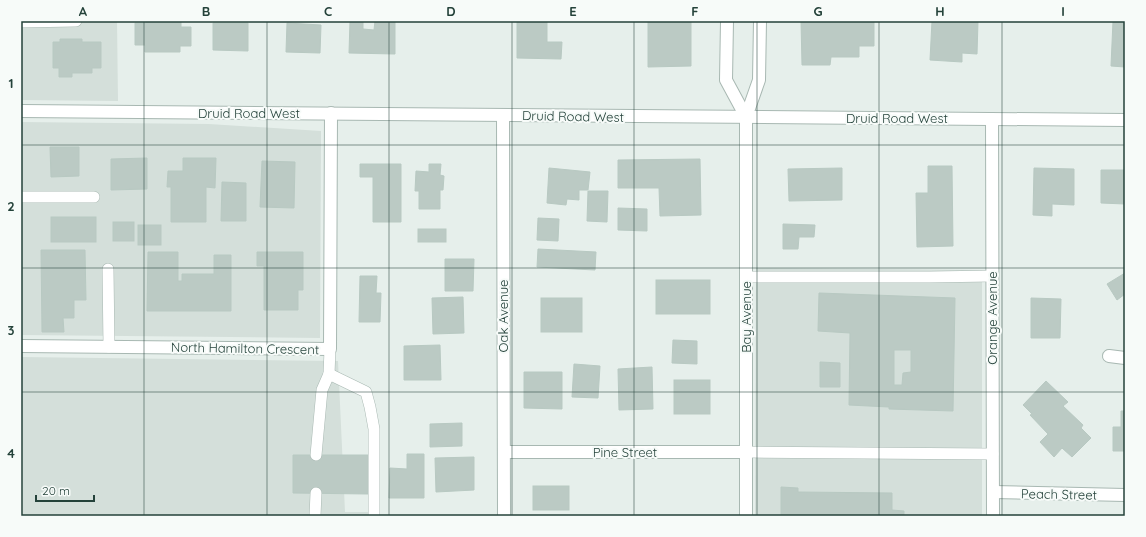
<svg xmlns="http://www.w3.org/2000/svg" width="1146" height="537" viewBox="0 0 1146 537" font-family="Quicksand,sans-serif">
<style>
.built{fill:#d4dfda}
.building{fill:#bbcac4;stroke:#b8c9c2;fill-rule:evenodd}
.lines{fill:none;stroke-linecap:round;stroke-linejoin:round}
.service-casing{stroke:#a8b8b2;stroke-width:12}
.minor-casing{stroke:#a8b8b2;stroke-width:14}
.tertiary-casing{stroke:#a8b8b2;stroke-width:14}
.service{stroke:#fff;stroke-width:11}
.minor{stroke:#fff;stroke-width:12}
.tertiary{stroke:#fff;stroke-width:12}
.grid{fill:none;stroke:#24423a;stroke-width:1;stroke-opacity:0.55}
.labels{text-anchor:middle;stroke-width:4;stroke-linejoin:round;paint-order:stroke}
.street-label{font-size:13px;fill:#24423a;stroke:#f7fbf9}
.neatline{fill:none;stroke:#24423a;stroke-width:1.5}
.grid-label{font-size:13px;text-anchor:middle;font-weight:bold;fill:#24423a}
</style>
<rect width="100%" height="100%" fill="#e6efeb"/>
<!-- built -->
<g class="built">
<path d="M21,21H117L118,101L21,100Z"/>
<path d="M21,122L209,124L321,131L320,338L22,335Z"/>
<path d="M756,268L982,270V516H755Z"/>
<path d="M22,357L338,361L345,512H376V516H23Z"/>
</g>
<!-- building -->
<g class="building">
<path d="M146,21H181V27H191V46H180V52H145V45H135V23H146Z"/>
<path d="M350,21H363V29L374,30L375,21H395V54L349,53Z"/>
<path d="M517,21H547V42H562L561,59L517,58Z"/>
<path d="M648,21H691V66L648,67Z"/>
<path d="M801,21H874V46H859V57H831L830,65H802Z"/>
<path d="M932,21H978L977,54L962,53V62L930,60Z"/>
<path d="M1113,21H1125V67L1111,66Z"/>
<path d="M213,23H248V51L213,50Z"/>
<path d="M287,23L321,25L320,53L286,52Z"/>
<path d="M60,39H82V42H101V68H92V73H72V77H59V68H53V42H60Z"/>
<path d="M50,147H79V176L51,177Z"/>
<path d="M147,158V189L111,190V159Z"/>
<path d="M183,158H216L215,188L206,187V222H171V187H167L168,171H183Z"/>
<path d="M700,159L701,215L660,216L659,188H618V160Z"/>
<path d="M262,161L295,162L294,208L260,207Z"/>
<path d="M360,164H401V222H373V177H360Z"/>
<path d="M429,164H441L440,175L444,176L443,190H440V209H419V191H415L416,171L429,172Z"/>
<path d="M928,166H952L953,246L917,247L916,193H928Z"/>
<path d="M549,168L590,172L588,190H579V200L567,199L566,205L547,203Z"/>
<path d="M842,168V200L789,201L788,169Z"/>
<path d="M1034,168L1074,169V205L1052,204V216L1033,215Z"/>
<path d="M1101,170H1125V204L1101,203Z"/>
<path d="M222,182L246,183V221H221Z"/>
<path d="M588,191H608L607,222L587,221Z"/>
<path d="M618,208L647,209V231L618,230Z"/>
<rect x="51" y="217" width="45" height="25"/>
<path d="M538,218L559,219L558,241L537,240Z"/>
<rect x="113" y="222" width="21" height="19"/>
<path d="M783,224L815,225L814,237H799L798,249H783Z"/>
<rect x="138" y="225" width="23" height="20"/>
<rect x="418" y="229" width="28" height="13"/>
<path d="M538,249L596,252L595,270L537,267Z"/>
<path d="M41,250H85L86,300H74V318H63L64,332H42Z"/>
<path d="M148,252H178V281H182V274H214V255H231V311H147Z"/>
<path d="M257,252H303V290H298V310H264V266H257Z"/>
<path d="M445,259H474L473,291H445Z"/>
<path d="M1125,273V294L1117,300L1107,284Z"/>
<path d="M360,276H377L376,293H381L380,322H359Z"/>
<rect x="656" y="280" width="54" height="34"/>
<path d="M819,293L955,298L953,411L889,409V407L849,405L850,333L818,331ZM894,350H911V372L903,373L902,385H894Z"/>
<path d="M463,297L464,333L433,334L432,298Z"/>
<rect x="541" y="298" width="41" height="34"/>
<path d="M1031,298L1061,299L1060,338H1031Z"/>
<path d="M673,340L697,341V364L672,363Z"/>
<path d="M440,345L441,380H404V346Z"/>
<path d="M820,362L840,363V387H820Z"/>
<path d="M574,364L600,366L598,398L572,397Z"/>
<path d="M652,367L653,409L619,410L618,369Z"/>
<path d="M524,372H562V409L524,408Z"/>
<rect x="674" y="380" width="36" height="34"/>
<path d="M1046,381L1068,402L1063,406L1083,425L1081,428L1091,438L1072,457L1062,448L1054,457L1040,442L1048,434L1030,415L1032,414L1023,405Z"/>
<path d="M1121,411H1125V451H1113V427H1121Z"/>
<path d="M462,423V446L430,447V424Z"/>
<path d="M407,454H424V498H389L390,468L407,469Z"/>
<path d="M293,455H368V494L293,493Z"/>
<path d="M474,457V490L436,492L435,458Z"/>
<rect x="533" y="486" width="36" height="24"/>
<path d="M781,487L798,488V492L892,493V510L904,511V516H781Z"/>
</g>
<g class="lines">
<!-- service casing -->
<g class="service-casing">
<g id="service">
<path d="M21,22L76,21"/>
<path d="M21,197H94"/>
<path d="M108,269L109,347"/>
<path d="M746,277H930L992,276"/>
<path d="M329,374L330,349"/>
<path d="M746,452L993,454"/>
<path d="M316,455L322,390L329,374L366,392L370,407L374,429V516"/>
<path d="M315,516L316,493"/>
</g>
</g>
<!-- minor casing -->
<g class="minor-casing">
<g id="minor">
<path d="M727,21L726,80L746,117"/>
<path d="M503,115L504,516"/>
<path d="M992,119L993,516"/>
<path d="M21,346L330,349L331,113"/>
<path d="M1109,356L1125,358"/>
<path d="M504,452H746"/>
<path d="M993,492L1125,495"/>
<path d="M746,516V117L759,80L760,21"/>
</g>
</g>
<!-- tertiary casing -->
<g class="tertiary-casing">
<path id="tertiary" d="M21,111L1125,120"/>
</g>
<!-- service -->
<use href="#service" class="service"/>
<!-- minor -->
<use href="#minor" class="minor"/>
<!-- tertiary -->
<use href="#tertiary" class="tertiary"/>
</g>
<!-- grid -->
<path class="grid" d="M144,21V516M267,21V516M389,21V516M512,21V516M634,21V516M757,21V516M879,21V516M1002,21V516M21,145H1125M21,268H1125M21,392H1125"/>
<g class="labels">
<!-- street labels -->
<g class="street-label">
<text x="249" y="118">Druid Road West</text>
<text transform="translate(573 116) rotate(1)" y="5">Druid Road West</text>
<text x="897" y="123">Druid Road West</text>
<text transform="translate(503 316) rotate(-90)" y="5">Oak Avenue</text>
<text transform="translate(746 317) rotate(-90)" y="5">Bay Avenue</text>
<text transform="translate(992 318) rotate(-90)" y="5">Orange Avenue</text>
<text transform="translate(245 348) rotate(1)" y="5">North Hamilton Crescent</text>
<text x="625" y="457">Pine Street</text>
<text transform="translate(1059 494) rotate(1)" y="5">Peach Street</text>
</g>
</g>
<!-- border -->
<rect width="1146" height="537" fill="none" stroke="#f7fbf9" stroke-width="44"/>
<!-- scale -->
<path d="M36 495v6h58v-6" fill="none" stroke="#24423a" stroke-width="2"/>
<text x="42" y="495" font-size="12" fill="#24423a" stroke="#f7fbf9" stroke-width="3" paint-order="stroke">20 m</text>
<rect x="22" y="22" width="1102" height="493" class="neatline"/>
<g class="grid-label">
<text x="83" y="16">A</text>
<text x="206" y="16">B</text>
<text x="328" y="16">C</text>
<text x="451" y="16">D</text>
<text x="573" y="16">E</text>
<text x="695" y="16">F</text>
<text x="818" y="16">G</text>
<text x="940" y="16">H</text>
<text x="1063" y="16">I</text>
<text x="11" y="88">1</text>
<text x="11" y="211">2</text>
<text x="11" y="335">3</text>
<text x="11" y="458">4</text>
</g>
</svg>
